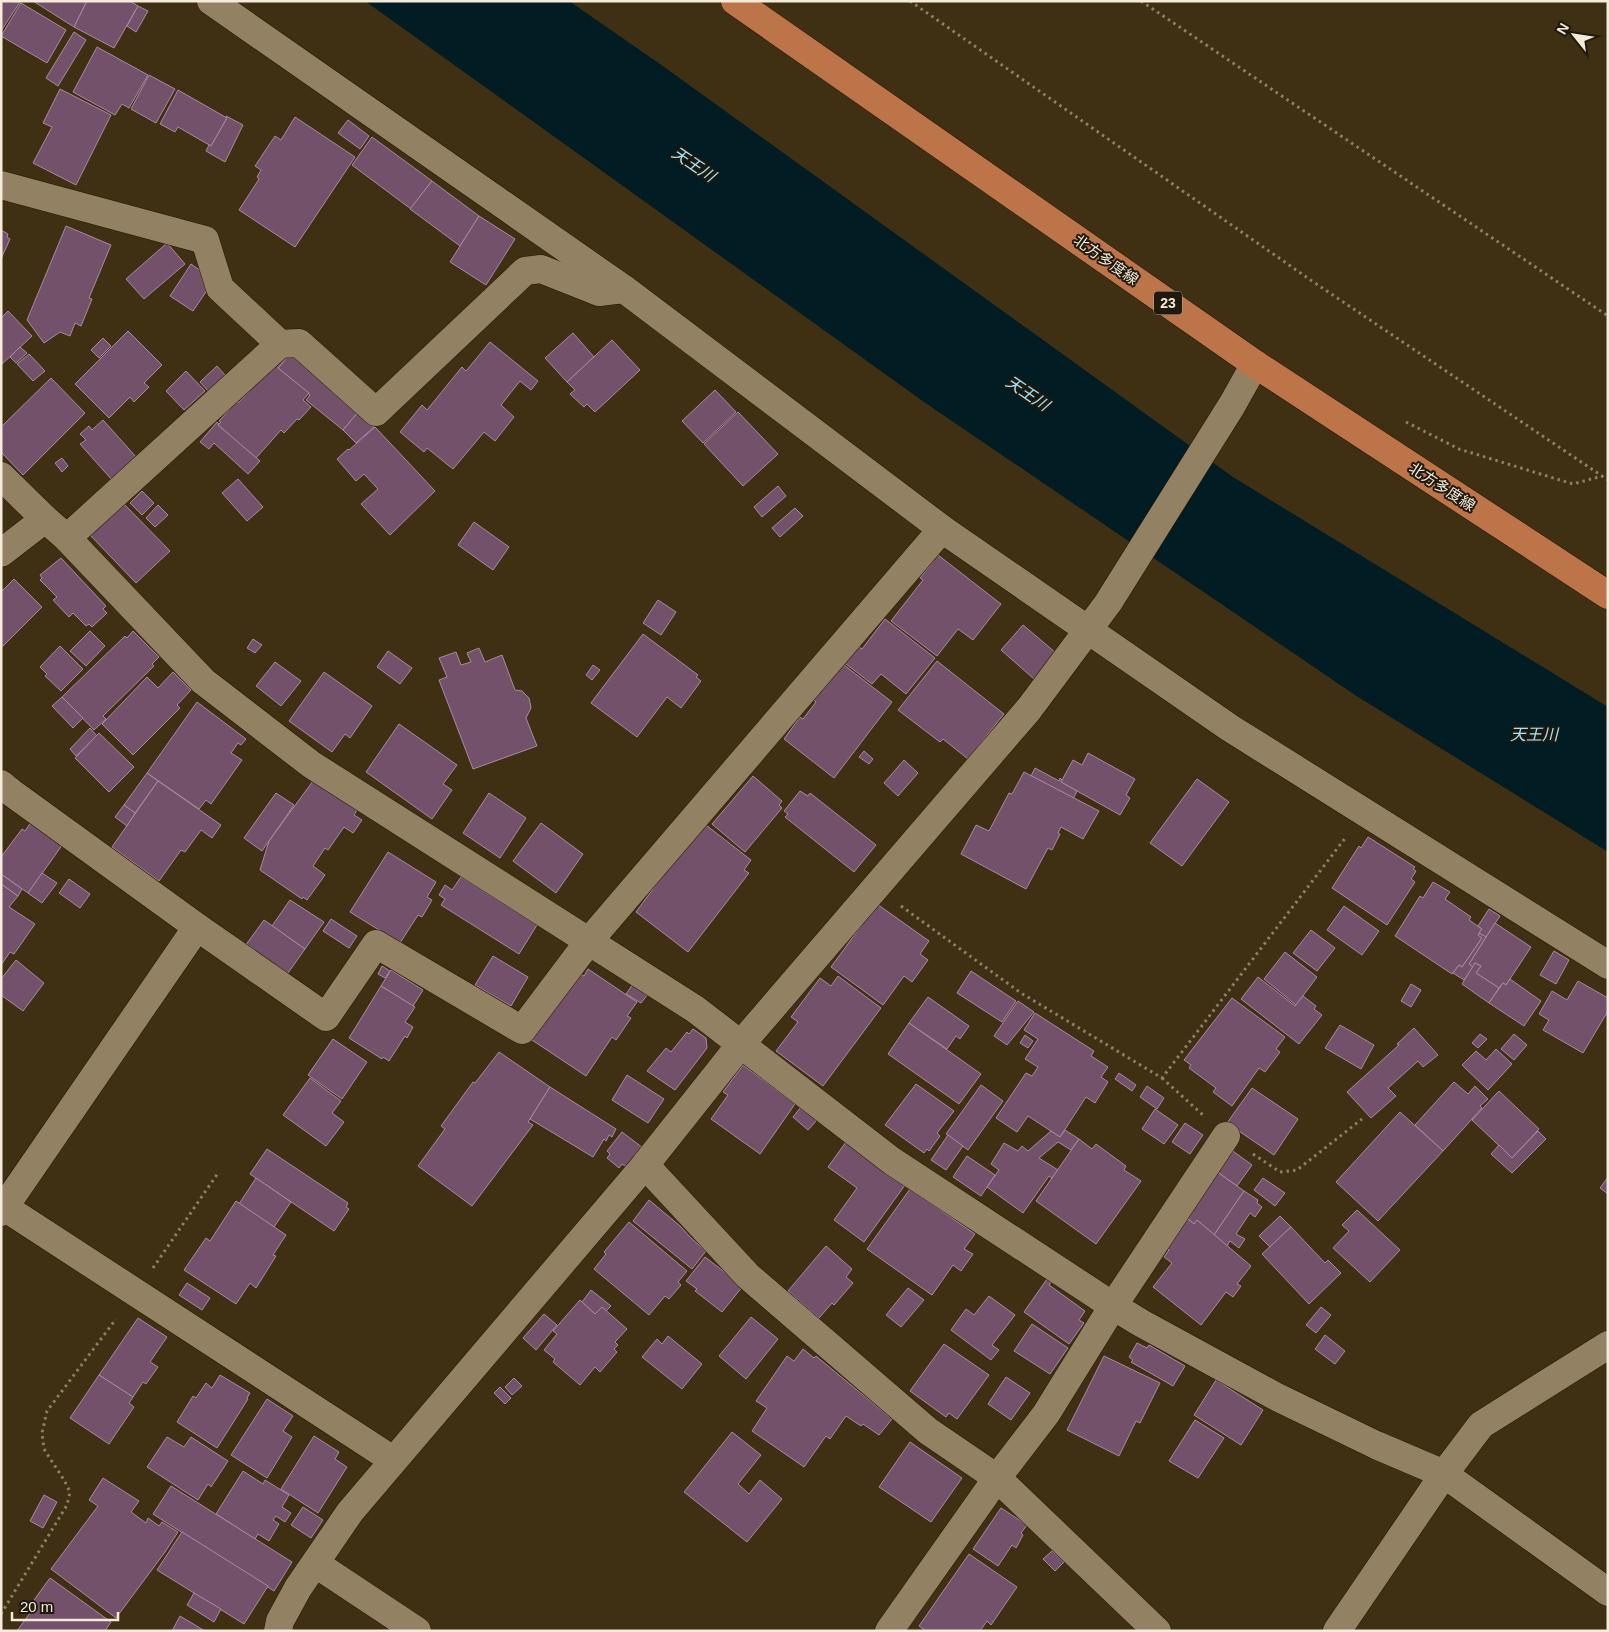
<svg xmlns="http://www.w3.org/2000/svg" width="1609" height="1632" viewBox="0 0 1609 1632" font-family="Arial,'Noto Sans JP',sans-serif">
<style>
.water{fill:#021c24}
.building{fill:#74516b;stroke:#a98aa1}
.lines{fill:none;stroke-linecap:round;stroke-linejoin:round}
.street-casing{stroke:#251700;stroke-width:29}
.primary-casing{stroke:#251700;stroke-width:29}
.path{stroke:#8d8068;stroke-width:3;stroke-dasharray:2.5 4;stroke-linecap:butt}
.street{stroke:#928162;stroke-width:28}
.primary{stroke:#bd7449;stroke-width:28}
.labels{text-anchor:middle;stroke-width:4;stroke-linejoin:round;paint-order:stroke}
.shield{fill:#20190d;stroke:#b4ac9c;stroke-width:1}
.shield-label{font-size:14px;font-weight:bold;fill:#f4ebda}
.street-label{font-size:15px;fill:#f4ebda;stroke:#20190d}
.water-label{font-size:16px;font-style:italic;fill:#a4e5fb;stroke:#20190d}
</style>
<rect width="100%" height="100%" fill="#3f3013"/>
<!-- water -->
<path class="water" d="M365,1H569L660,64L1233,477L1608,707V852L1355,695L924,402Z"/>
<!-- building -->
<g class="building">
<path d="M1,1L20,2L1,31Z"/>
<path d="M33,1H87L74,27Z"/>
<path d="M87,1H130L138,6L114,48L74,27Z"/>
<path d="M21,3L66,30L47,63L1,36Z"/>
<path d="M138,6L148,11L136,32L127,26Z"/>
<path d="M74,32L86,40L58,86L46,78Z"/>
<path d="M97,47L148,75L129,108L122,104L115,115L73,92Z"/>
<path d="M149,75L175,89L156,123L131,109Z"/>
<path d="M60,89L111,115L76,185L33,163L52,127L43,123Z"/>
<path d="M178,90L227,118L211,146L178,127L175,132L160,124Z"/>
<path d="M226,116L243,125L225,162L206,151L209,145L211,146L227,118Z"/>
<path d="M295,117L355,157L295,247L239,210L259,179L257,177L261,170L255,166L275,136L281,140Z"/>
<path d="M348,120L369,136L360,149L338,133Z"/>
<path d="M372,137L432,181L411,209L352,165Z"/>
<path d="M432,181L479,216L460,246L410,209Z"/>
<path d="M479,216L515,239L486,285L450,262Z"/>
<path d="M66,226L111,245L89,298L92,299L81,326L75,323L70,336L60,332L44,343L27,320Z"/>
<path d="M1,230L8,234L7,237L10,239L1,259Z"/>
<path d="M167,243L185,264L144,299L126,279Z"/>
<path d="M191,264L214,280L193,311L170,296Z"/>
<path d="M8,311L32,336L1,365V318Z"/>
<path d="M128,331L162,365L144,383L149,387L134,402L130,397L109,418L75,384Z"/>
<path d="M573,333L594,357L567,382L545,358Z"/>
<path d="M103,338L111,346L99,358L91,350Z"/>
<path d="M612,340L640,370L595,412L587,404L584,407L570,394L575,390L567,382Z"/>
<path d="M490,342L538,381L531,390L520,381L501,405L514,417L495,441L484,432L453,469L427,448L424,452L400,432L422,405L427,410L462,367L466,371Z"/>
<path d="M20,347L27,353L16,363L10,357Z"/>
<path d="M29,354L45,371L33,381L17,364Z"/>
<path d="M290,354L359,411L343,430L306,400L310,395L278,368Z"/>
<path d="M281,357L285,360L278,368L309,393L303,400L311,407L299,420L297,419L284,433L281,430L256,458L218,425L221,422L219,421L237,401L238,403Z"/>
<path d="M217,366L225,375L208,391L200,382Z"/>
<path d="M186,371L205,391L184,410L166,391Z"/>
<path d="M51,378L85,413L23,475L1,452V427Z"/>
<path d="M715,390L736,412L703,443L682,421Z"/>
<path d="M359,411L374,427L356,443L343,430Z"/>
<path d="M738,412L778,454L743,486L704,444Z"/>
<path d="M103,420L137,458L112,480L80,444L86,440L80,434L89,426L92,430Z"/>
<path d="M217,422L219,424L218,425L260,461L248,474L214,443L209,449L200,442Z"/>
<path d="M375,427L435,491L390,535L361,504L378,489L364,474L356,481L337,459L348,449L349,450Z"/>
<path d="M62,458L68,466L62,472L55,463Z"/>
<path d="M238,479L263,507L247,521L222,493Z"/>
<path d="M778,486L786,496L762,517L754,507Z"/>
<path d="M142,491L154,503L142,515L130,503Z"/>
<path d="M123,503L170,551L136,583L90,535Z"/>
<path d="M158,505L168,515L155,527L146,518Z"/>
<path d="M795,508L803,516L780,537L772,528Z"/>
<path d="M474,522L509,547L493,570L458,545Z"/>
<path d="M938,555L1001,604L973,640L958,629L937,656L891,621L923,580L920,578Z"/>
<path d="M61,558L106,606L103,609L107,613L92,627L89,624L86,626L73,613L69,617L53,600L57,597L40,580L42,578L40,575Z"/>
<path d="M14,579L42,607L1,648V592Z"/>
<path d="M658,600L676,612L661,635L643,623Z"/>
<path d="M885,619L935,658L906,694L881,674L872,684L842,661L855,644L862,649Z"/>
<path d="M1023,625L1056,653L1034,679L1001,650Z"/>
<path d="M90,631L105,646L86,666L70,651Z"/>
<path d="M133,631L159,657L152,664L154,666L103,716L106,719L94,730L62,697L125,636L127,638Z"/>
<path d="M643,634L698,675L696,677L701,681L681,708L667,697L637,737L591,703Z"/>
<path d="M253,639L262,645L255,653L247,648Z"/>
<path d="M60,646L83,669L61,691L45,676L47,674L40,667Z"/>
<path d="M479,648L485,662L502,655L515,690L522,691L529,698L531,708L526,718L537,746L473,769L439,680L447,677L439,658L456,652L461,665L471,662L467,653Z"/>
<path d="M388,651L412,668L400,684L377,667Z"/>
<path d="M937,661L1004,714L968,759L943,739L940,742L898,710Z"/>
<path d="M275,662L301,681L281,706L256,686Z"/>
<path d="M840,662L892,702L834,778L784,739L800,717L803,719L816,702L811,697Z"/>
<path d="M593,665L600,670L592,680L586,675Z"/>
<path d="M173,672L191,690L177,705L180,708L133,755L102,724L147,677L158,688Z"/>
<path d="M324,672L372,706L350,738L345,734L332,752L289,721Z"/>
<path d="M62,697L83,718L73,728L52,706Z"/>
<path d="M197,702L246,739L241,745L238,743L231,753L242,760L211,804L206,800L199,809L147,773Z"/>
<path d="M399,724L457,765L443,784L452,790L432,819L366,772Z"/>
<path d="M90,728L97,736L76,756L70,749Z"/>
<path d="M99,733L134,767L109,792L75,758Z"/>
<path d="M864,751L873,759L869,764L859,757Z"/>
<path d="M1088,753L1135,779L1126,795L1130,798L1120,815L1061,782L1073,760L1082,765Z"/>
<path d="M904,760L918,773L898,796L884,783Z"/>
<path d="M1035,768L1059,781L1060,778L1062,780L1061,782L1077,791L1073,799L1031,776Z"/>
<path d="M1024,772L1099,811L1083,839L1061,827L1058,833L1060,834L1052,850L1048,848L1026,889L961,854L976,825L989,831L1009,793L1012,794Z"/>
<path d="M147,773L158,781L135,813L124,805Z"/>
<path d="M753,776L782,801L779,805L782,808L745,852L712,824Z"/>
<path d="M1197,779L1229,802L1182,866L1150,843Z"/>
<path d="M158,781L221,825L212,838L201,830L185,852L181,850L159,881L112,847Z"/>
<path d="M313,781L357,810L354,815L362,820L353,833L344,827L328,850L325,848L313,866L325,875L307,900L303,897L302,899L260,870L269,841Z"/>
<path d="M800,791L808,796L810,793L876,845L854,872L785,817L788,814L784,811Z"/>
<path d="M276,793L294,805L262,851L244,838Z"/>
<path d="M489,793L526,818L500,858L463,833Z"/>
<path d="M124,805L135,813L127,826L115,817Z"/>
<path d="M32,821L63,844L28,893L1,874V857L22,829L25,831Z"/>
<path d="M702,822L751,860L744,870L749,873L688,952L636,912Z"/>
<path d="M541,823L583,854L556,893L513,861Z"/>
<path d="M1368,837L1415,867L1413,869L1416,871L1411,879L1415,882L1387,925L1332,888L1359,846L1361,848Z"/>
<path d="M388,852L436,882L427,897L432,900L422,917L418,915L400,943L350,912Z"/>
<path d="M42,873L57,883L42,903L28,893Z"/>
<path d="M1,874L22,889L18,896L1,884Z"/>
<path d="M461,877L537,925L519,954L441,905L445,899L439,895L445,885L452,890Z"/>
<path d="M69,879L90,894L80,908L59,893Z"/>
<path d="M1433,882L1450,892L1445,899L1471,917L1469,920L1482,929L1478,935L1482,938L1462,967L1459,965L1452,974L1395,936L1420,896L1423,898Z"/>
<path d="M1,884L18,896L9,907L35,924L14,954L10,952L1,965Z"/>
<path d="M290,900L324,922L305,949L272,926Z"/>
<path d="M877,904L929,941L920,954L928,960L912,982L904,976L883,1005L831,967Z"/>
<path d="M1344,906L1379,931L1362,955L1327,930Z"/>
<path d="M1489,909L1500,916L1486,937L1479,933L1482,929L1478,926Z"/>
<path d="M331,919L357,936L349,948L323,931Z"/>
<path d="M264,920L305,949L288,973L276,965L274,967L245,946Z"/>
<path d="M1495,923L1531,947L1506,985L1503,983L1499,988L1476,973L1481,966L1475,963L1473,967L1469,964Z"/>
<path d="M1311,930L1335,948L1317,971L1293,953Z"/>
<path d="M1479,933L1486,937L1469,964L1473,967L1464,980L1453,973L1459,965L1462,967L1482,938L1478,935Z"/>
<path d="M1554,951L1569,960L1556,984L1540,975Z"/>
<path d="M1285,952L1317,977L1296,1005L1264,979Z"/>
<path d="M493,956L528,977L511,1006L475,985Z"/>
<path d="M16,960L44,983L23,1011L1,995V979Z"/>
<path d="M1475,963L1481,966L1476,973L1499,988L1489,1003L1462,984Z"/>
<path d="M382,966L390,971L385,978L378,974Z"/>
<path d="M588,969L637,1002L627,1016L631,1018L616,1040L612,1037L586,1076L532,1040L577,972L584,976Z"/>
<path d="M391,970L423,990L413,1006L381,986Z"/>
<path d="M971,971L1016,1001L1002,1022L957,993Z"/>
<path d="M838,976L881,1008L823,1086L776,1051L798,1022L791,1017L820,978L831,986Z"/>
<path d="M1258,977L1295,1006L1303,996L1316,1006L1314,1009L1322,1015L1299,1044L1241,999Z"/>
<path d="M1510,979L1541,1001L1524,1026L1489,1003L1503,983L1506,985Z"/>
<path d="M1578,981L1608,998V1011L1583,1053L1543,1030L1549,1020L1539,1014L1552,991L1567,1000Z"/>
<path d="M633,984L648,994L641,1003L626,994Z"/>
<path d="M1411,984L1421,990L1411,1007L1401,1001Z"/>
<path d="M381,986L415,1007L405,1022L413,1027L407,1038L405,1036L389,1061L383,1057L382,1059L349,1038Z"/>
<path d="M928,997L969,1026L960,1039L956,1036L947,1049L909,1023Z"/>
<path d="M1232,998L1285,1037L1276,1049L1280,1052L1265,1072L1259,1068L1232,1106L1213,1092L1216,1088L1189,1068L1191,1065L1184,1060Z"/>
<path d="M1018,1001L1034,1012L1007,1045L994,1036Z"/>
<path d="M1035,1013L1094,1051L1091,1056L1108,1067L1101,1077L1108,1082L1095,1103L1086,1097L1060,1137L1028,1116L1017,1132L996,1118L1026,1073L1032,1076L1038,1067L1025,1059L1038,1039L1024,1030Z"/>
<path d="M909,1023L981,1074L959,1104L888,1054Z"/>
<path d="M1340,1025L1374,1045L1361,1069L1325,1048Z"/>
<path d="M1414,1028L1438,1055L1423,1067L1418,1061L1388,1088L1396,1096L1371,1118L1347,1092L1399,1045L1397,1044Z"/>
<path d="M693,1029L706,1038L707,1048L675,1090L647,1071L666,1048L671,1052L687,1032L689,1034Z"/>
<path d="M1480,1034L1487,1039L1478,1048L1472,1043Z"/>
<path d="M1514,1034L1527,1045L1514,1060L1501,1049Z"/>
<path d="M1025,1035L1033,1041L1028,1048L1020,1043Z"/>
<path d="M333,1039L367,1062L342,1099L308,1075Z"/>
<path d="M1496,1049L1512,1064L1488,1090L1462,1065L1476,1051L1486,1060Z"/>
<path d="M499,1052L550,1087L528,1122L533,1125L472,1206L418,1166L445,1129L441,1126L473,1082L475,1083Z"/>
<path d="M743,1065L795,1104L760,1154L711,1119L728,1095L723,1092Z"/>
<path d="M1119,1073L1136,1085L1132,1091L1115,1079Z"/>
<path d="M627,1075L664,1099L648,1123L612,1100Z"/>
<path d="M310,1078L341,1101L332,1113L344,1122L326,1146L283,1115Z"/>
<path d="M1454,1082L1468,1094L1475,1086L1488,1099L1480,1106L1482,1108L1443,1151L1415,1125Z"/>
<path d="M916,1084L954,1111L937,1133L940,1136L929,1151L927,1149L924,1153L885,1125Z"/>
<path d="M981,1085L1003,1101L968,1150L946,1134Z"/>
<path d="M1147,1086L1164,1098L1157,1109L1140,1097Z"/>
<path d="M550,1087L616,1129L612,1137L609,1135L606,1141L604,1139L593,1157L530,1119Z"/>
<path d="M1252,1088L1298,1119L1274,1155L1227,1123Z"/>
<path d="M1499,1091L1539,1129L1512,1158L1472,1120Z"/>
<path d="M801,1107L817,1120L808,1130L793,1117Z"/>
<path d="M1155,1109L1178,1125L1164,1144L1142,1129Z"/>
<path d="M1400,1112L1443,1151L1378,1221L1336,1182Z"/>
<path d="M1185,1123L1203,1135L1190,1154L1172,1142Z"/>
<path d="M1065,1130L1079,1139L1071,1150L1058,1142L1039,1158L1058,1170L1052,1178L1049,1176L1023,1213L987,1187L999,1170L991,1164L1004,1143L1018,1151L1022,1146L1028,1151L1051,1131L1060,1137Z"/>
<path d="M1538,1131L1546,1139L1512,1173L1491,1154L1499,1145L1512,1158Z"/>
<path d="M622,1132L643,1148L627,1167L622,1164L619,1168L607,1158L610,1154L607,1151Z"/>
<path d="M948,1135L963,1146L946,1170L931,1160Z"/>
<path d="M1079,1139L1092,1149L1096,1144L1126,1166L1124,1170L1141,1181L1096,1244L1036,1201Z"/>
<path d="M846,1142L905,1185L864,1242L834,1220L857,1188L828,1167Z"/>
<path d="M267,1149L348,1203L346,1207L349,1209L334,1231L250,1174Z"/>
<path d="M1230,1149L1252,1165L1237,1186L1216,1171Z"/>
<path d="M967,1156L995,1175L981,1196L953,1177Z"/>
<path d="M1216,1171L1244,1191L1214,1235L1197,1220L1194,1224L1185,1216Z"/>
<path d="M1608,1177V1194L1600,1188Z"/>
<path d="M256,1178L291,1202L274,1227L239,1204Z"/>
<path d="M1263,1178L1285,1193L1275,1206L1254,1190Z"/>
<path d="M910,1189L975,1234L964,1249L973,1254L961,1271L953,1265L932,1295L867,1249Z"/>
<path d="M1244,1191L1258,1200L1257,1203L1262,1207L1255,1217L1250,1213L1236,1234L1245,1239L1239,1248L1230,1241L1227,1246L1214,1235Z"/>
<path d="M649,1200L680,1226L691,1238L706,1251L692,1269L633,1221Z"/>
<path d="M236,1201L286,1235L273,1255L276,1256L256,1288L250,1283L236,1304L184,1270L206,1238L210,1241Z"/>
<path d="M1357,1210L1400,1250L1370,1282L1333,1248L1349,1231L1342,1225Z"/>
<path d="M1280,1216L1291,1227L1270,1247L1259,1236Z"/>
<path d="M1188,1219L1194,1224L1197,1220L1251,1266L1237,1284L1241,1286L1233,1297L1226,1292L1201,1325L1153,1287L1172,1263L1164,1257L1169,1250L1166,1247Z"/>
<path d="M629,1222L687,1271L678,1282L681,1285L669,1299L665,1296L649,1315L594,1269L606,1254L604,1252Z"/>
<path d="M1291,1227L1325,1263L1328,1260L1341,1273L1309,1304L1262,1254Z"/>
<path d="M826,1246L852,1269L846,1277L853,1283L834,1305L832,1303L819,1318L788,1291Z"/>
<path d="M705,1257L743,1286L722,1312L695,1291L697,1289L686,1281Z"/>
<path d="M1047,1279L1051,1282L1049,1285L1085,1311L1079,1320L1084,1323L1069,1344L1024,1312Z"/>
<path d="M187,1283L210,1298L202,1310L179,1295Z"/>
<path d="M908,1288L924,1300L901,1327L886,1315Z"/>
<path d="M591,1290L611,1306L606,1311L602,1307L595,1314L582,1302Z"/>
<path d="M989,1296L1015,1315L992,1345L999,1350L991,1360L951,1330L966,1309L974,1315Z"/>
<path d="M580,1300L595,1314L602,1307L627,1329L615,1342L618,1345L614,1349L617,1352L600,1372L595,1367L580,1385L553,1362L555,1359L544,1350L557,1334L553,1331Z"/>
<path d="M1321,1307L1331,1315L1316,1333L1306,1325Z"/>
<path d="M544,1314L557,1325L536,1350L523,1338Z"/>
<path d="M751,1317L778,1339L746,1379L719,1356Z"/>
<path d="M138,1318L167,1337L150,1362L158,1367L146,1384L143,1382L133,1397L99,1375Z"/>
<path d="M1032,1324L1068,1348L1050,1374L1014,1351Z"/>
<path d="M1325,1335L1345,1351L1335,1364L1315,1349Z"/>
<path d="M668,1336L702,1364L682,1389L642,1357L657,1339L662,1344Z"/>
<path d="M1137,1343L1147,1348L1149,1345L1185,1366L1173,1386L1131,1362L1133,1360L1129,1357Z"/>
<path d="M944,1344L989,1375L957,1419L949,1413L946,1417L910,1391Z"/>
<path d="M803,1349L814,1358L816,1356L892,1419L879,1435L863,1424L861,1426L846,1416L830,1439L826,1436L804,1467L752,1431L767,1408L756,1401L787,1356L794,1361Z"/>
<path d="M1104,1356L1160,1383L1140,1423L1136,1421L1119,1456L1067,1430Z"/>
<path d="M99,1375L133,1397L129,1403L134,1407L109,1444L70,1418Z"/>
<path d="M220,1375L250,1393L247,1398L248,1399L217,1448L177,1422L193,1396L196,1398L206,1383L212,1388Z"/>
<path d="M1006,1377L1030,1393L1011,1420L988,1404Z"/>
<path d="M514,1378L522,1386L512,1395L505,1387Z"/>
<path d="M1216,1380L1263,1410L1241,1445L1194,1415Z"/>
<path d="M500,1387L511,1398L505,1404L494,1393Z"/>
<path d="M267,1399L293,1416L283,1431L292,1437L267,1478L231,1455Z"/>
<path d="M1195,1420L1224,1438L1198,1478L1169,1461Z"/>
<path d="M732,1432L761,1455L738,1484L749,1494L760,1480L782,1499L747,1542L684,1492Z"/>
<path d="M314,1436L339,1452L335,1459L347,1467L318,1513L281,1489Z"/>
<path d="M167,1437L184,1447L191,1437L228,1461L211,1487L208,1484L198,1500L147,1467Z"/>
<path d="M910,1442L962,1478L931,1522L879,1487Z"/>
<path d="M243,1471L263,1484L265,1480L289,1495L282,1507L291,1513L285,1522L276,1516L273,1520L279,1524L269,1541L258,1534L255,1539L216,1514Z"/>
<path d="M103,1478L139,1501L131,1512L146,1523L148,1518L159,1526L162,1522L178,1532L165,1552L116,1618L51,1569L98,1506L89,1500Z"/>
<path d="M171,1486L292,1562L274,1591L153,1514Z"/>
<path d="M44,1495L57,1502L43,1528L30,1521Z"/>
<path d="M303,1507L323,1520L311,1538L291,1525Z"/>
<path d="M1001,1508L1027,1525L1021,1533L1023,1535L1016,1548L1012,1545L998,1566L973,1549Z"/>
<path d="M182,1532L268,1586L244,1624L157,1570Z"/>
<path d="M1052,1551L1064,1562L1055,1571L1043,1559Z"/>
<path d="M969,1554L1017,1587L991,1625L987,1621L980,1631H926L919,1626Z"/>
<path d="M50,1578L111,1622L105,1631H17L37,1603L34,1600Z"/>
<path d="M194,1593L221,1609L214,1622L187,1605Z"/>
<path d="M180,1616L205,1631H172Z"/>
</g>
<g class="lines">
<!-- street casing -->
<g class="street-casing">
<g id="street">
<path d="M211,1L624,289L942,529L1230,728L1608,965"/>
<path d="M1,185L205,240L220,288L280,344"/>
<path d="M1,476L45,519L67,538L203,681L312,765L695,1009L892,1161L1113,1306L1141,1323L1275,1396L1376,1445L1444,1474L1608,1592"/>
<path d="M67,538L280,344L299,343L376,412L525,271L541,269L599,292L624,289"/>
<path d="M1,553L45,519"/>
<path d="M1,784L12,793L197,927L326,1017L376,944L522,1030L589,941L942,529"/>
<path d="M645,1165L748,1276L928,1431L997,1478L1157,1631"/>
<path d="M1,1205L393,1460"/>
<path d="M1,1212L197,927"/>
<path d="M316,1564L417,1631"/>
<path d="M278,1631L280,1621L298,1588L350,1512L645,1165L741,1044L1029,709L1108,603L1232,405L1255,364"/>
<path d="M889,1631L997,1478L1046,1414L1113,1306L1226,1136"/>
<path d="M1337,1631L1444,1474L1481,1425L1608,1345"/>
</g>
</g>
<!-- primary casing -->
<g class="primary-casing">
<path id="primary" d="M735,1L1255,364L1608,595"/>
</g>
<!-- path -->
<g class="path">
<path d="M910,1L1312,281L1608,480"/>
<path d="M1141,1L1608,316"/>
<path d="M1406,422L1459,449L1573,484L1602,476"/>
<path d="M901,906L1021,993L1162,1078L1346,837"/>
<path d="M1162,1078L1203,1115"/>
<path d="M1253,1154L1280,1172L1297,1170L1362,1119"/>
<path d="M153,1268L218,1173"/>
<path d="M1,1614L67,1505L70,1492L64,1480L44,1449L42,1433L47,1411L116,1319"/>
</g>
<!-- street -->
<use href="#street" class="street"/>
<!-- primary -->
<use href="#primary" class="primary"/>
</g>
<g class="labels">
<!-- shield labels -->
<rect class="shield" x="1154" y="291.5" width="28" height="23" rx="4"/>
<g class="shield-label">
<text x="1168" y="308">23</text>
</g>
<!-- street labels -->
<g class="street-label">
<text transform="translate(1106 260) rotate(35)" y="5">北方多度線</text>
<text transform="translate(1442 487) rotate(33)" y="5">北方多度線</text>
</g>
<!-- water labels -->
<g class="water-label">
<text transform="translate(694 164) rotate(34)" y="6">天王川</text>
<text transform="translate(1028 393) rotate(34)" y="6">天王川</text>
<text x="1534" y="740">天王川</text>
</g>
</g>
<!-- border -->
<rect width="1609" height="1632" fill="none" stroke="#f4ebda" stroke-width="5"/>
<!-- north arrow -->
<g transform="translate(1574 35) rotate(300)" stroke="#20190d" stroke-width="4" paint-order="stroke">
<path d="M0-4L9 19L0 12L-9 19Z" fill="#f4ebda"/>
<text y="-8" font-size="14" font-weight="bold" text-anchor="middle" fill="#f4ebda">N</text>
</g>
<!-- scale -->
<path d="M12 1612v8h106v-8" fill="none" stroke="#f4ebda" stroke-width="2.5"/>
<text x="20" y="1612" font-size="15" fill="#f4ebda" stroke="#20190d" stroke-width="4" paint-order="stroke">20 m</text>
</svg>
